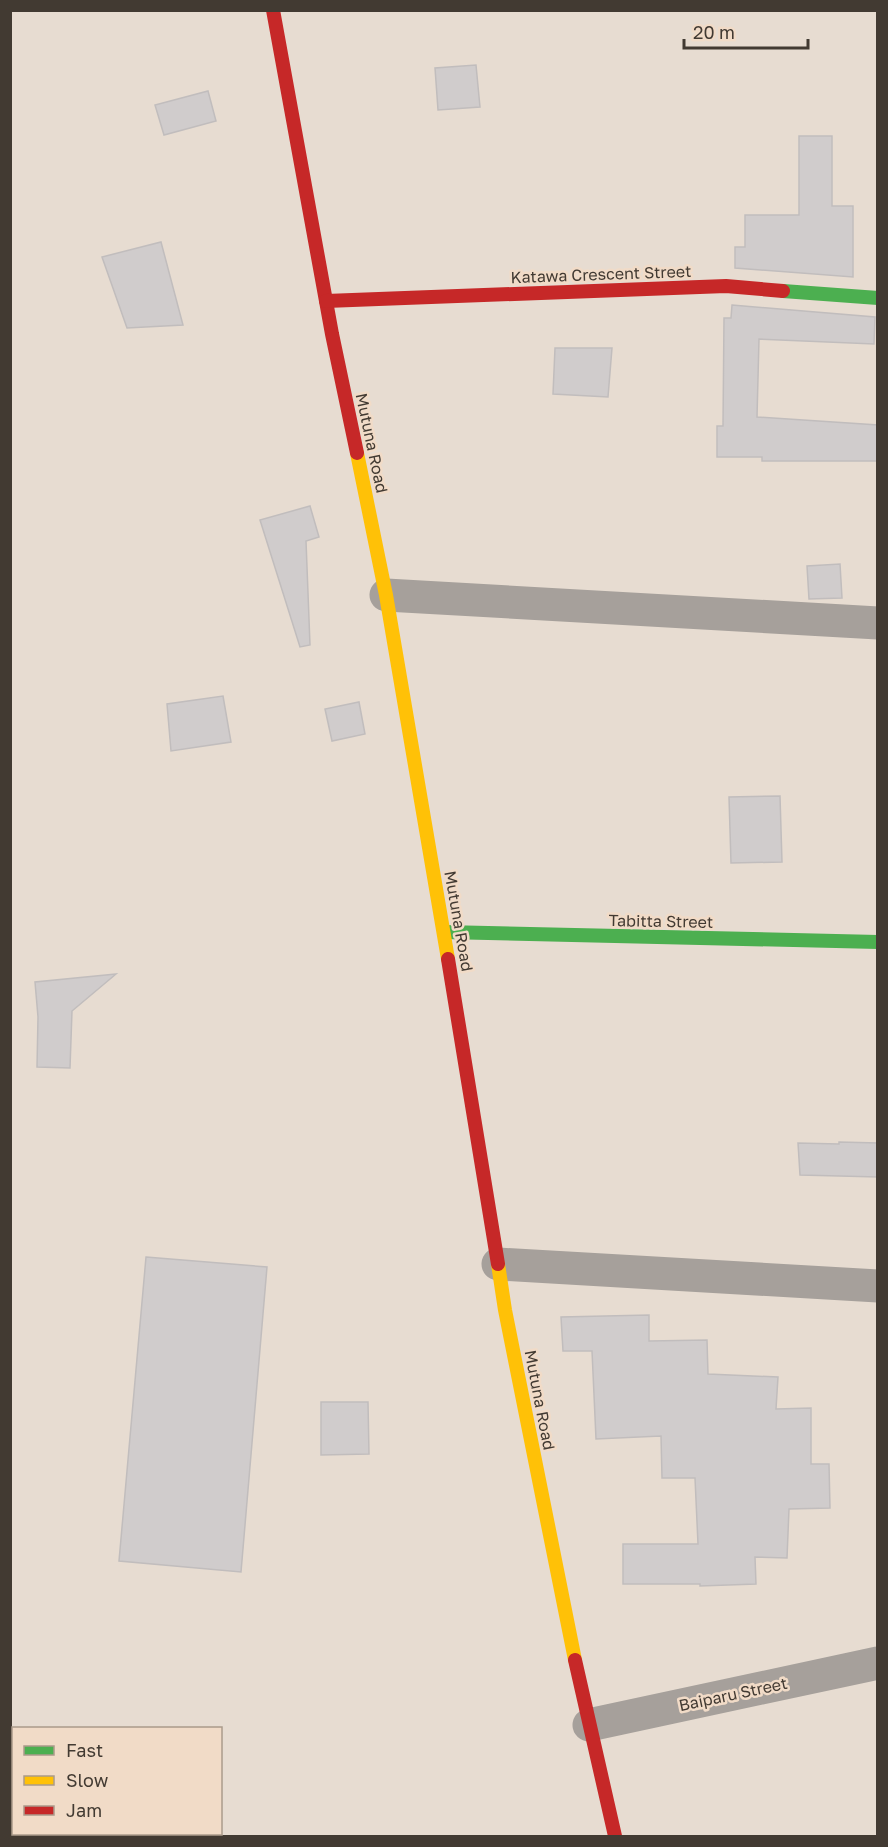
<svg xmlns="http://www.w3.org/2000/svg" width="888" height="1847" viewBox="0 0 888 1847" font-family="'Golos Text',sans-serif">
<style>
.building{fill:#d0cccc;stroke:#c1bdbd;stroke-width:1.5}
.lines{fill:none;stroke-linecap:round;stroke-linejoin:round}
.street{stroke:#a6a09b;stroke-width:33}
.fast{stroke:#4caf50;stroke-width:14}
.slow{stroke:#ffc107;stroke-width:14}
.jam{stroke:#c62828;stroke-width:14}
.labels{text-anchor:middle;stroke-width:5;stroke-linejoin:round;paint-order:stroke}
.street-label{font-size:16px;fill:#423a32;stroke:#f1dbc7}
</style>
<rect width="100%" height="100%" fill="#e7dcd1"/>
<!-- building -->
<g class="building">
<path d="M476,65L480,107L438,110L435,68Z"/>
<path d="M208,91L216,121L164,135L155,105Z"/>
<path d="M799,136H832V206H853V277L735,268V247H745V215H799Z"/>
<path d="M161,242L183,325L127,328L102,257Z"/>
<path d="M732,305L875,317L874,344L759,339L757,417L878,425V461H762V457H717V426H723L724,318H731Z"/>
<path d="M555,348H612L608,397L553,394Z"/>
<path d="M310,506L319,537L306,541L310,645L300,647L260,520Z"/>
<path d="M840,564L842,598L809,599L807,566Z"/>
<path d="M223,696L231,742L171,751L167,704Z"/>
<path d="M359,702L365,734L332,741L325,709Z"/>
<path d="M780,796L782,862L731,863L729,797Z"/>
<path d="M116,974L72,1011L70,1068L37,1067L38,1017L35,982Z"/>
<path d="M839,1142L878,1143V1177L800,1175L798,1143L839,1144Z"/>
<path d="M146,1257L267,1267L241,1572L119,1561Z"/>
<path d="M649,1315V1341L707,1340L708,1374L778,1377L776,1409L811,1408V1464H829L830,1508L789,1509L787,1558L755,1557L756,1584L700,1586V1584H623V1544H698L695,1478H662L661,1436L596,1439L592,1351H563L561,1317Z"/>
<path d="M321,1402H368L369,1454L321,1455Z"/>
</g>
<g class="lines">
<!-- street -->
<g class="street">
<path d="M386,595L878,623"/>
<path d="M498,1264L878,1286"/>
<path d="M589,1725L878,1663"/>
</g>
<!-- fast -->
<g class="fast">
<path d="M783,291L878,298"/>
<path d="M444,932L878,942"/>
</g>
<!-- slow -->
<g class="slow">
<path d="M357,453L386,595L448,959"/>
<path d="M498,1264L505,1310L575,1660"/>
</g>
<!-- jam -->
<g class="jam">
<path d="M273,10L332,334L357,453"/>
<path d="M326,301L726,286L783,291"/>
<path d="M448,959L498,1264"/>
<path d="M575,1660L615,1836"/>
</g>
</g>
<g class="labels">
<!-- street labels -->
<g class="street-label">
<text transform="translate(601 274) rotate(-2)" y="6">Katawa Crescent Street</text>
<text transform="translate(372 443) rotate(78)" y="6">Mutuna Road</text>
<text transform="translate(459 921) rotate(80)" y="6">Mutuna Road</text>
<text transform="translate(661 921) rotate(1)" y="6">Tabitta Street</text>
<text transform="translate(540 1400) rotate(79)" y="6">Mutuna Road</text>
<text transform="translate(733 1694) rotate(-12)" y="6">Baiparu Street</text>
</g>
</g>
<!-- border -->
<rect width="888" height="1847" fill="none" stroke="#423a32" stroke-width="24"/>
<!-- legend -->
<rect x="12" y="1727" width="210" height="108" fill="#f1dbc7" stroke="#ab9b8b" stroke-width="1.5"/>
<rect x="24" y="1746" width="30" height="9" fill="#4caf50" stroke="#ab9b8b" stroke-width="1.5"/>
<text x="66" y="1757" font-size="18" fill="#423a32">Fast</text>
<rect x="24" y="1776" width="30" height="9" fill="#ffc107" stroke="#ab9b8b" stroke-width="1.5"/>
<text x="66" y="1787" font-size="18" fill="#423a32">Slow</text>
<rect x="24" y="1806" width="30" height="9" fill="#c62828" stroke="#ab9b8b" stroke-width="1.5"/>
<text x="66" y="1817" font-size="18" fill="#423a32">Jam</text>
<!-- scale -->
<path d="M684 39v9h124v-9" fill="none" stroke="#423a32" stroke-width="3"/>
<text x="693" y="39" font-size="18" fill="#423a32" stroke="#f1dbc7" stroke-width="4.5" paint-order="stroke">20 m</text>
</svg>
